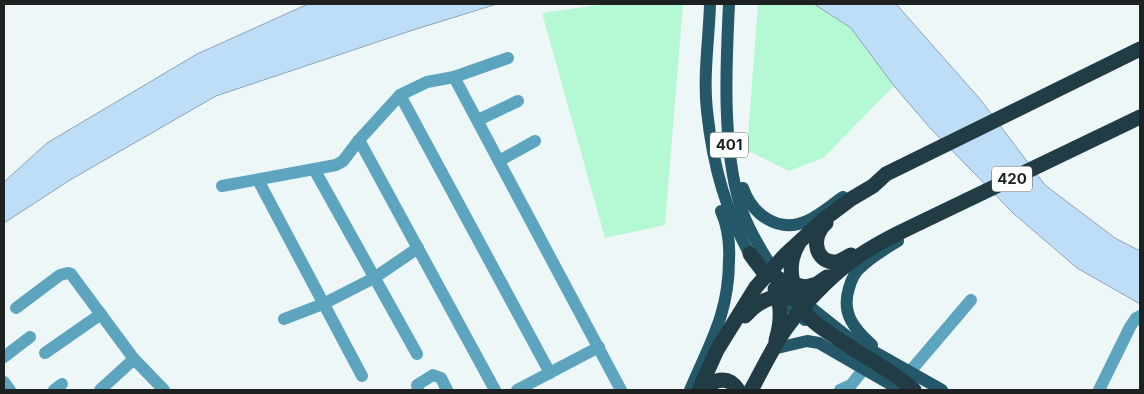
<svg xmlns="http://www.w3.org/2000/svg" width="1144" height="394" viewBox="0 0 1144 394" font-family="Inter,sans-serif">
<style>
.green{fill:#b5f8d4}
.water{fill:#beddf7;stroke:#8ea5b7}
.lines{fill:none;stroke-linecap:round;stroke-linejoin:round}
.minor{stroke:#5da5bf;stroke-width:12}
.major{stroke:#245869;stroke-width:12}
.highway{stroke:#213c45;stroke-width:15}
.labels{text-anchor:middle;stroke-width:4.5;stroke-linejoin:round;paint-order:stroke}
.shield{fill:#fff;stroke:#616464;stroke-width:1}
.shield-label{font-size:15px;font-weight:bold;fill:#1d2121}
</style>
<rect width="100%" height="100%" fill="#eef7f8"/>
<!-- green -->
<g class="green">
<path d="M683,4L665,225L605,238L542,13L597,5Z"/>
<path d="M758,4H814L851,28L894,86L823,158L789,171L747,150Z"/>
</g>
<!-- water -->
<g class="water">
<path d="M308,4H497L410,31L216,96L70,180L4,223V182L47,143L197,54Z"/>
<path d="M814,4H896L980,99L1045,185L1115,238L1140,251V304L1077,268L1013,213L931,129L894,86L851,28Z"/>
</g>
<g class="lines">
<!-- minor -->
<g class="minor">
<path d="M454,77L621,390"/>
<path d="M400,95L550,373"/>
<path d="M478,120L518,101"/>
<path d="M359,140L495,390"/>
<path d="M499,161L535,141"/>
<path d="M314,169L417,354"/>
<path d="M258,180L362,376"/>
<path d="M222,186L336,165L343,161L359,140L400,95L427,82L454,77L508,58"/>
<path d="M16,308L60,275L68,273L71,274L134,359"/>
<path d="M284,319L323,304L374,278L418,248"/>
<path d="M45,353L101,314"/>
<path d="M4,357L30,337"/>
<path d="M913,368L971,300"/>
<path d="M4,382L10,390"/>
<path d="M54,390L62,384"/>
<path d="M100,390L134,359L164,390"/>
<path d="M418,390L417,385L433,375L441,378L447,390"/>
<path d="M517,390L599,347"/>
<path d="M840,390L851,385L863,370"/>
<path d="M1099,390L1130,327L1136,318L1140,316"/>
</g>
<!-- major -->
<g class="major">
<path d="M710,4C709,39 703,76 707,111C713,167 726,213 754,262"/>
<path d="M729,4C726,65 722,146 740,205C748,230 764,254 777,276"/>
<path d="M743,188C752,214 778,234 807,221C820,215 831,205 843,197"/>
<path d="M775,293L805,320"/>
<path d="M800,299L848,337L942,390"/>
<path d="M872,345C854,329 841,313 849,288C851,281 854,273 860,268C871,257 885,249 898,241"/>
<path d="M773,349L807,341L819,343L890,384L908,390"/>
<path d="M690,390C710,343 729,313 729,260C730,243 728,227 721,211"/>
</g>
<!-- highway -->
<g class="highway">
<path d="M826,223C812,234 813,260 833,262C839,263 846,257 851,255"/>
<path d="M798,245C789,260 790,274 795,290C798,297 800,305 804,311C812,322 823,329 834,336C860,355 890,369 914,390"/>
<path d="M750,254L762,270L787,283L806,287L817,284L827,277"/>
<path d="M775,289C782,305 781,324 776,340"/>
<path d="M745,316C763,296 781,291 806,304"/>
<path d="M708,385C720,378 730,378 738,390"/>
<path d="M699,390L717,350L756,287L785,255L823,220L851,199L873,186L886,174L1140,49"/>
<path d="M751,390C763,369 773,346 787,327C803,305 828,279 849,263C867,249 888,238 909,228L1140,117"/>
</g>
</g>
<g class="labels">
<!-- shield labels -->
<g class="shield">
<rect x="710" y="132.5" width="38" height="25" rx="4"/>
<rect x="992" y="166.5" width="40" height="25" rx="4"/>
</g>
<g class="shield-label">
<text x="729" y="150">401</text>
<text x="1012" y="184">420</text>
</g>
</g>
<!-- border -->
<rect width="1144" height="394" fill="none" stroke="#1d2121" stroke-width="10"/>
</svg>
